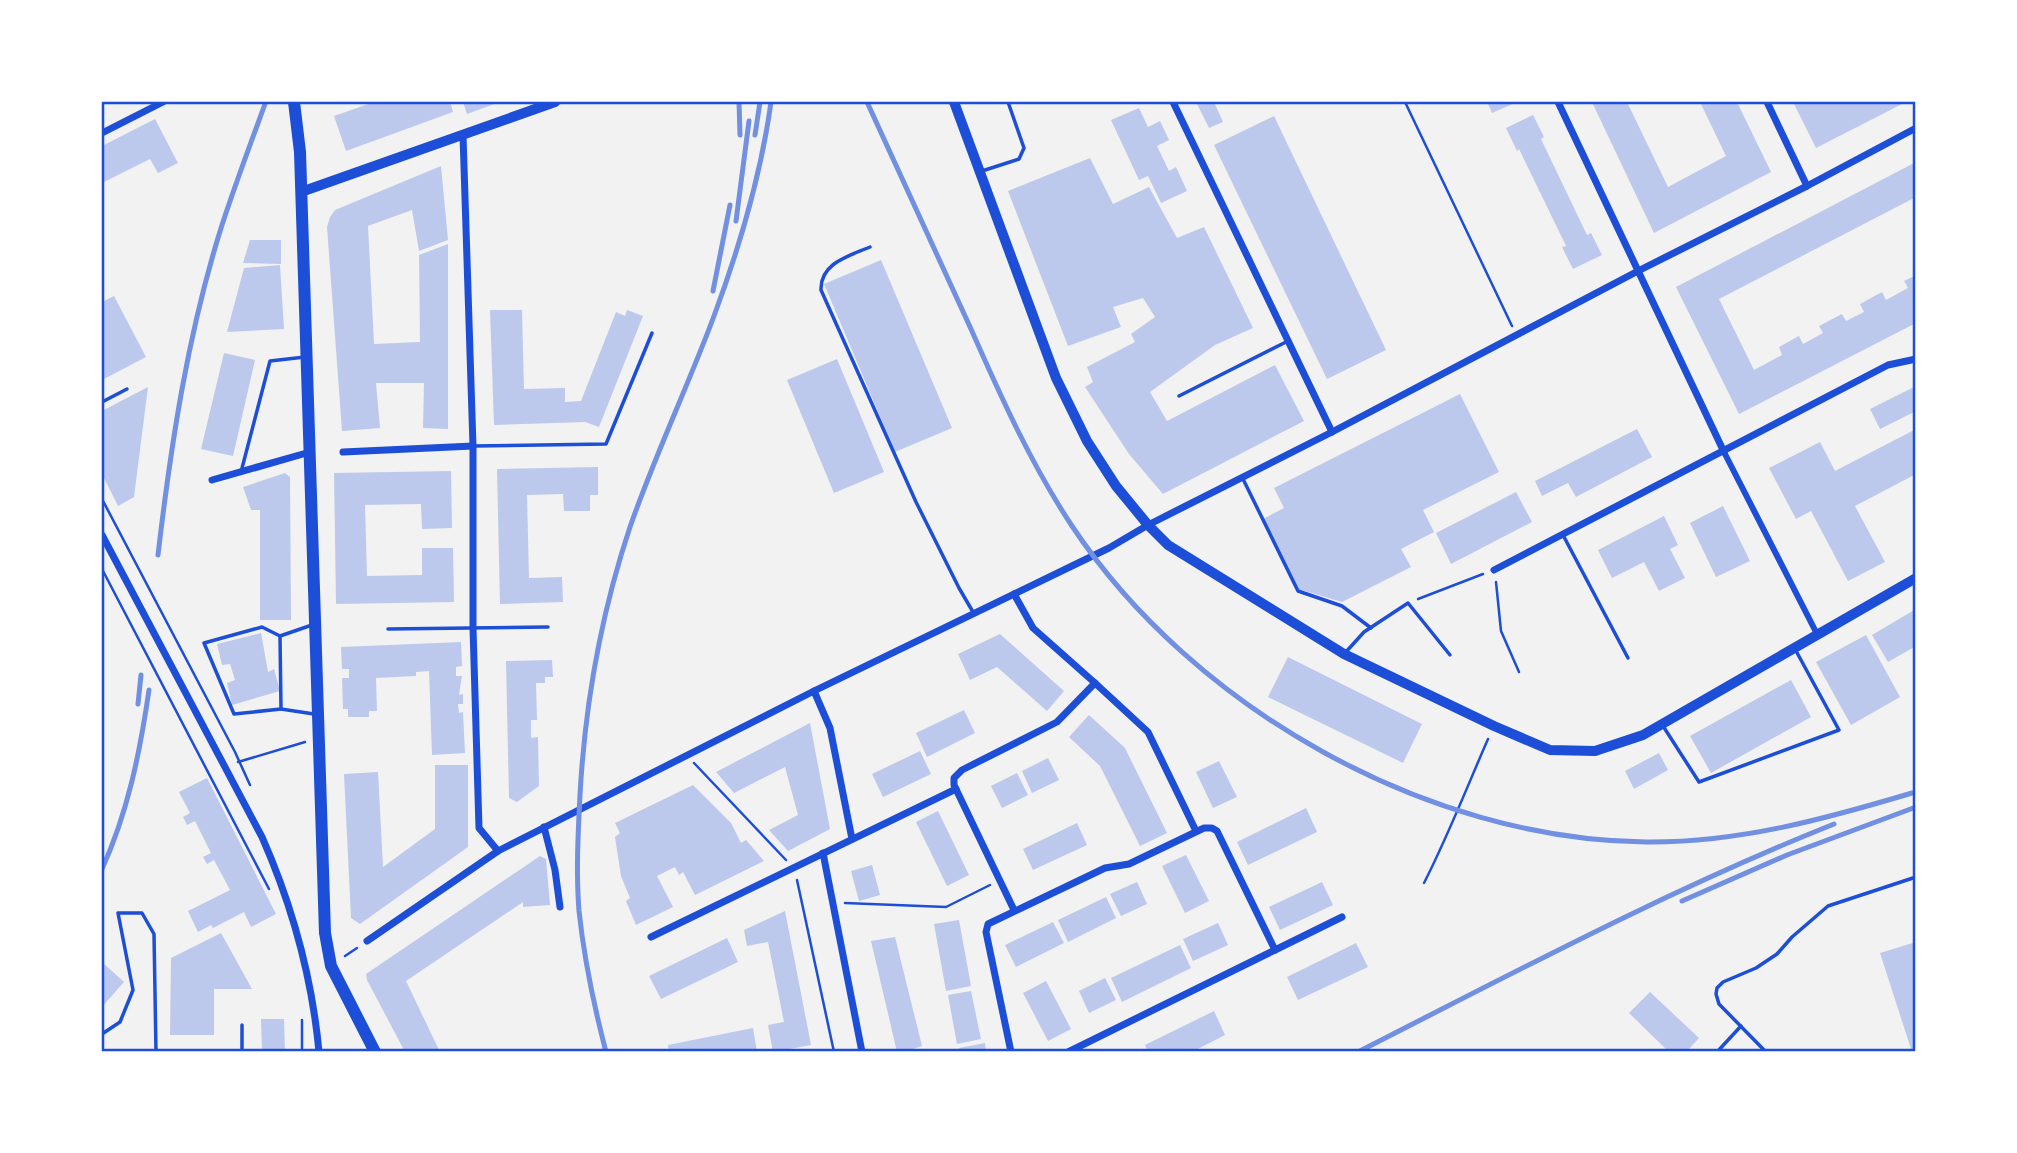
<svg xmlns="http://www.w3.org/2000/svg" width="2017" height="1153" viewBox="0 0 2017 1153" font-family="'Fira Sans Condensed',sans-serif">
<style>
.building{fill:#bdc9ec}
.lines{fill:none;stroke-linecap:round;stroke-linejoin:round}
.path{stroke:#1d4ed8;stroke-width:2.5}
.service{stroke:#1d4ed8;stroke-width:3.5}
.pedestrian{stroke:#1d4ed8;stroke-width:6}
.minor{stroke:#1d4ed8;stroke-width:7}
.tertiary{stroke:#1d4ed8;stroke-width:10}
.primary{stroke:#1d4ed8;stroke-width:12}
.rail{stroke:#7290e2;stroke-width:5}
.neatline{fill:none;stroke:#1d4ed8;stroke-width:2.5}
</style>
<rect width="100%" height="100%" fill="#f2f2f2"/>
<!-- building -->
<g class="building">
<path d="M374,102H450L453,112L346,151L334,116Z"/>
<path d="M463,102H500L467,114Z"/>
<path d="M1196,102H1214L1223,122L1209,128Z"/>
<path d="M1487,102H1517L1492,113Z"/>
<path d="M1592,102H1627L1668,187L1726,156L1700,102H1737L1771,172L1654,233Z"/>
<path d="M1793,102H1906L1816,148Z"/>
<path d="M1139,108L1148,127L1160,121L1169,140L1157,146L1169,171L1176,167L1187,191L1161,203L1148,176L1139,180L1111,120Z"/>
<path d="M1533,115L1544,137L1541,139L1587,235L1591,233L1602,255L1573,269L1562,247L1566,246L1519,149L1517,151L1506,128Z"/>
<path d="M1274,116L1386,350L1327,379L1214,145Z"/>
<path d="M155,119L178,163L158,173L150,159L102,183V146Z"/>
<path d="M1090,158L1113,204L1149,187L1177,238L1204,227L1253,328L1215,345L1150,392L1167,421L1275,365L1304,421L1163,494L1129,454L1085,387L1093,382L1087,367L1135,342L1131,334L1155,317L1143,298L1113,307L1121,327L1068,346L1008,191Z"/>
<path d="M1916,162V197L1719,299L1754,370L1782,355L1779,347L1799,336L1803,344L1823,333L1819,326L1842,314L1846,321L1864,312L1860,304L1882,292L1886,300L1908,288L1904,281L1916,275V323L1739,414L1676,287Z"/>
<path d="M441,166L448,240L419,251L412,210L368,226L374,344L420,342L419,255L448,244V429L423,428L424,383H376L380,428L342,431L327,227L330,217L335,210Z"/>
<path d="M250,240H281V264L243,263Z"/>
<path d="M881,260L952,428L895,452L824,284Z"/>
<path d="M280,265L284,329L227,332L244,268Z"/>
<path d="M114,296L146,357L102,380V302Z"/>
<path d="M490,310H522L524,389L565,388V402L581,401L616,312L625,316L627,310L643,316L599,427L585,422L494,425Z"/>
<path d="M224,353L255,360L233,456L201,449Z"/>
<path d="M837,359L884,472L834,493L787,380Z"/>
<path d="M148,387L134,497L118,506L102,474V411Z"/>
<path d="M1914,387L1916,411L1880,429L1870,409Z"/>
<path d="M1460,394L1499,472L1423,510L1434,532L1401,549L1411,567L1342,602L1298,589L1263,519L1284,508L1274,488Z"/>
<path d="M1637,429L1652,457L1576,497L1568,483L1542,496L1535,481Z"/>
<path d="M1916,429V474L1855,506L1885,562L1848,581L1811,511L1796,519L1769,468L1820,442L1835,471Z"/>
<path d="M598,467V495H590V511H564L563,494L527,495L529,578L562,577L563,602L500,604L497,469Z"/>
<path d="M451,471L452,528L422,529L421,504L365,505L367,576L422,575V548H453L454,602L336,604L334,473Z"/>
<path d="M285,473L290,477L291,620H260V510H251L243,487Z"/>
<path d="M1516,492L1532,522L1451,564L1436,533Z"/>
<path d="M1723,506L1750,561L1716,577L1690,523Z"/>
<path d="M1664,516L1678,545L1670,549L1685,578L1659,591L1644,562L1612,578L1598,550Z"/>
<path d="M1916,609V646L1888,662L1872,635Z"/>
<path d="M261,633L268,672L274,669L280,691L232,705L227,683L235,680L230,664L222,665L217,644Z"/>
<path d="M1000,634L1064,691L1047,711L997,667L970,680L958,654Z"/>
<path d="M1866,635L1900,697L1851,725L1816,662Z"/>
<path d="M461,642L462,666L456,667V676H462L459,695L463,694V704H458L459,713L463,712L465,753L432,755L429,671L416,672V676L376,678L377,711H369V717H348V709H343L342,678H349V669H342L341,647Z"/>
<path d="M1288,657L1422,724L1403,763L1268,697Z"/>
<path d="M552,660L553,677H545V683H536L537,720H531V738L538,737L539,786L517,802L509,798L506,661Z"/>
<path d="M1791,680L1811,717L1711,773L1690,736Z"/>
<path d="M964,710L975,733L927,757L916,733Z"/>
<path d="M1089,715L1125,748L1167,833L1140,846L1100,766L1069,737Z"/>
<path d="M810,723L830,829L788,851L769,830L798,815L785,767L734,793L716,772Z"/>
<path d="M920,751L931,774L883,797L872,774Z"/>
<path d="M1659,753L1668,770L1634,789L1625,771Z"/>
<path d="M1048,758L1059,780L1032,793L1022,771Z"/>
<path d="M1219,761L1237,797L1213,808L1196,772Z"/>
<path d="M435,765H468V847L360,924L351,918L344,774L378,772L383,867L435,829Z"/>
<path d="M1017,773L1028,795L1002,808L991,786Z"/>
<path d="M207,778L276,914L251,927L244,912L213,928L211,925L198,932L188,911L230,890L214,860L207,864L203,857L211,853L195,821L187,825L183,817L190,813L179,792Z"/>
<path d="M693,785L731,823L741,843L746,840L764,861L695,895L683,872L679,875L675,867L657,876L673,907L636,925L626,901L630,898L621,876L615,837L620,833L615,823Z"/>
<path d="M1306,808L1317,832L1248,865L1237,842Z"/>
<path d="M938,811L969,875L947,886L916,822Z"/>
<path d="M1077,823L1087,845L1033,870L1023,849Z"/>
<path d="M1186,855L1209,901L1185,913L1162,866Z"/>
<path d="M540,856L546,859L550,905L523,907V902L406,981L440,1052H405L367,980L366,974Z"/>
<path d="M872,865L880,895L859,901L851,871Z"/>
<path d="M1137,882L1147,904L1121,916L1110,894Z"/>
<path d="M1322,882L1333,905L1280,930L1269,907Z"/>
<path d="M1106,897L1116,918L1068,942L1058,920Z"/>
<path d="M785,911L811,1045L773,1052L768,1025L784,1022L768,942L747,946L744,930Z"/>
<path d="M959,920L971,986L946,991L934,924Z"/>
<path d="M1053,922L1064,943L1016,967L1005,945Z"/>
<path d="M1218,923L1228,945L1193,961L1183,939Z"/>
<path d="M221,933L252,989H214V1035H170L171,958Z"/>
<path d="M895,937L922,1046L904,1052H897L871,941Z"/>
<path d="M727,938L738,962L661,999L649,976Z"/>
<path d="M1916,942V1052H1912L1880,953Z"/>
<path d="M1356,943L1368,967L1298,1000L1287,977Z"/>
<path d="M1180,945L1191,968L1122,1002L1111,978Z"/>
<path d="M102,962L124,982L102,1007Z"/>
<path d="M1105,978L1116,1000L1089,1013L1079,991Z"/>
<path d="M1046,981L1071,1029L1048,1041L1023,993Z"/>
<path d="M971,991L981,1039L957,1044L948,995Z"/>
<path d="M1650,992L1699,1038L1686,1052H1669L1629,1013Z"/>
<path d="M1214,1011L1225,1035L1192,1052H1148L1145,1045Z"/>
<path d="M261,1019H284L285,1052H262Z"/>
<path d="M753,1028L757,1052H669L668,1045Z"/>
<path d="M985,1043L986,1052H960L959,1048Z"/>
</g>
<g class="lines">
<!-- path -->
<g class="path">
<path d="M1405,102L1512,326"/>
<path d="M102,499L235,752L250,785"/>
<path d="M102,569L269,889"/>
<path d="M1496,582L1501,631L1519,672"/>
<path d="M1418,599L1483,574"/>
<path d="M238,762L305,742"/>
<path d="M694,763L786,860"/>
<path d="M797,880L834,1052"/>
<path d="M1424,883C1448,836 1467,787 1488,739"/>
<path d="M845,903L946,907L990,885"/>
<path d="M345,956L357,948"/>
<path d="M302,1052V1020"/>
</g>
<!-- service -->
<g class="service">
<path d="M982,171L1019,159L1024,148L1008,102"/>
<path d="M870,247C849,256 820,263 821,290L916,502L959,588L973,612"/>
<path d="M1179,396L1288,341"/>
<path d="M102,402L127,389"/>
<path d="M473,446L606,444L652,333"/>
<path d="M241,472L270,361L305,357"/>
<path d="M1243,479L1298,591L1342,606L1371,628"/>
<path d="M1563,535L1628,658"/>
<path d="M312,625L280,636L281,709L314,714"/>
<path d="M388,629L548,627"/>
<path d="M280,636L262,627L204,643L234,714L281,709"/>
<path d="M1345,653L1364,632L1408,603L1450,655"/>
<path d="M1663,726L1699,782L1839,730L1795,649"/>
<path d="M102,1034L120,1022L133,990L118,913H142L154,934L156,1052"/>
<path d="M242,1052V1025"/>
<path d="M1717,1052L1741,1026"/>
<path d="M1766,1052L1719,1004L1716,994L1717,988L1723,982L1756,968L1777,954L1792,937L1828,906L1916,877"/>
</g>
<!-- pedestrian -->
<path class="pedestrian" d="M1724,452L1817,634"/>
<!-- minor -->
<g class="minor">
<path d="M1173,102L1332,432"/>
<path d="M1558,102L1724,452"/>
<path d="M1767,102L1807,186"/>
<path d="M102,133L163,102"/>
<path d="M463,135L473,446V628L479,828L498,851"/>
<path d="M343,452L473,446"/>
<path d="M212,480L310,452"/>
<path d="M102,535L262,837C292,905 312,977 319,1052"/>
<path d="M1494,570L1888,365L1916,359"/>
<path d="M1014,594L1033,628L1095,683"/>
<path d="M814,691L830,728L852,839"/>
<path d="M544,827L555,870L560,907"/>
<path d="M823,853L862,1052"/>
<path d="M1014,910L954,785V778L962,770L1057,722L1095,683L1148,732L1196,831"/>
<path d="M651,937L956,789"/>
<path d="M367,941L498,851L814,691L1109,548L1148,525L1332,432L1638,271L1807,186L1916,128"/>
<path d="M1275,950L1342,917"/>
<path d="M1011,1052L986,932L988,924L1105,868L1129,864L1204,828H1212L1217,831L1275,950L1068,1052"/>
</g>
<!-- tertiary -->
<g class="tertiary">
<path d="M954,102L1056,378L1087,441L1116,486L1148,525L1168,545L1344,654L1494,726L1550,750L1595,751L1643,735L1916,578"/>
<path d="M301,192L555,102"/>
</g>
<!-- primary -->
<path class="primary" d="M294,102L300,152L325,933L331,966L375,1052"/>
<!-- rail -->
<g class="rail">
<path d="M739,102L740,135"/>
<path d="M867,102C902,177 936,253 971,329C1001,397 1031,464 1072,526C1193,708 1427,840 1646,842C1738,843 1825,819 1912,793"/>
<path d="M755,135L760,102"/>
<path d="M736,221L749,121"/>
<path d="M713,291L730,205"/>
<path d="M158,555C171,444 188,332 222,225C235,185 250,145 265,104"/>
<path d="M138,704L141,675"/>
<path d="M102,869C128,812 140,752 149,690"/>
<path d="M1682,901L1787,855L1916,807"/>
<path d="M606,1052C594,1006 584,958 579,911C576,873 578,834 580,795C585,703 601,614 630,527C655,455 688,386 714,316C740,246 761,175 771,102"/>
<path d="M1358,1052C1515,972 1671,889 1834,824"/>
</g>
</g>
<!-- border -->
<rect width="2017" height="1153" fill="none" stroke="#ffffff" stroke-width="206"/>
<rect x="103" y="103" width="1811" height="947" class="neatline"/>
</svg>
